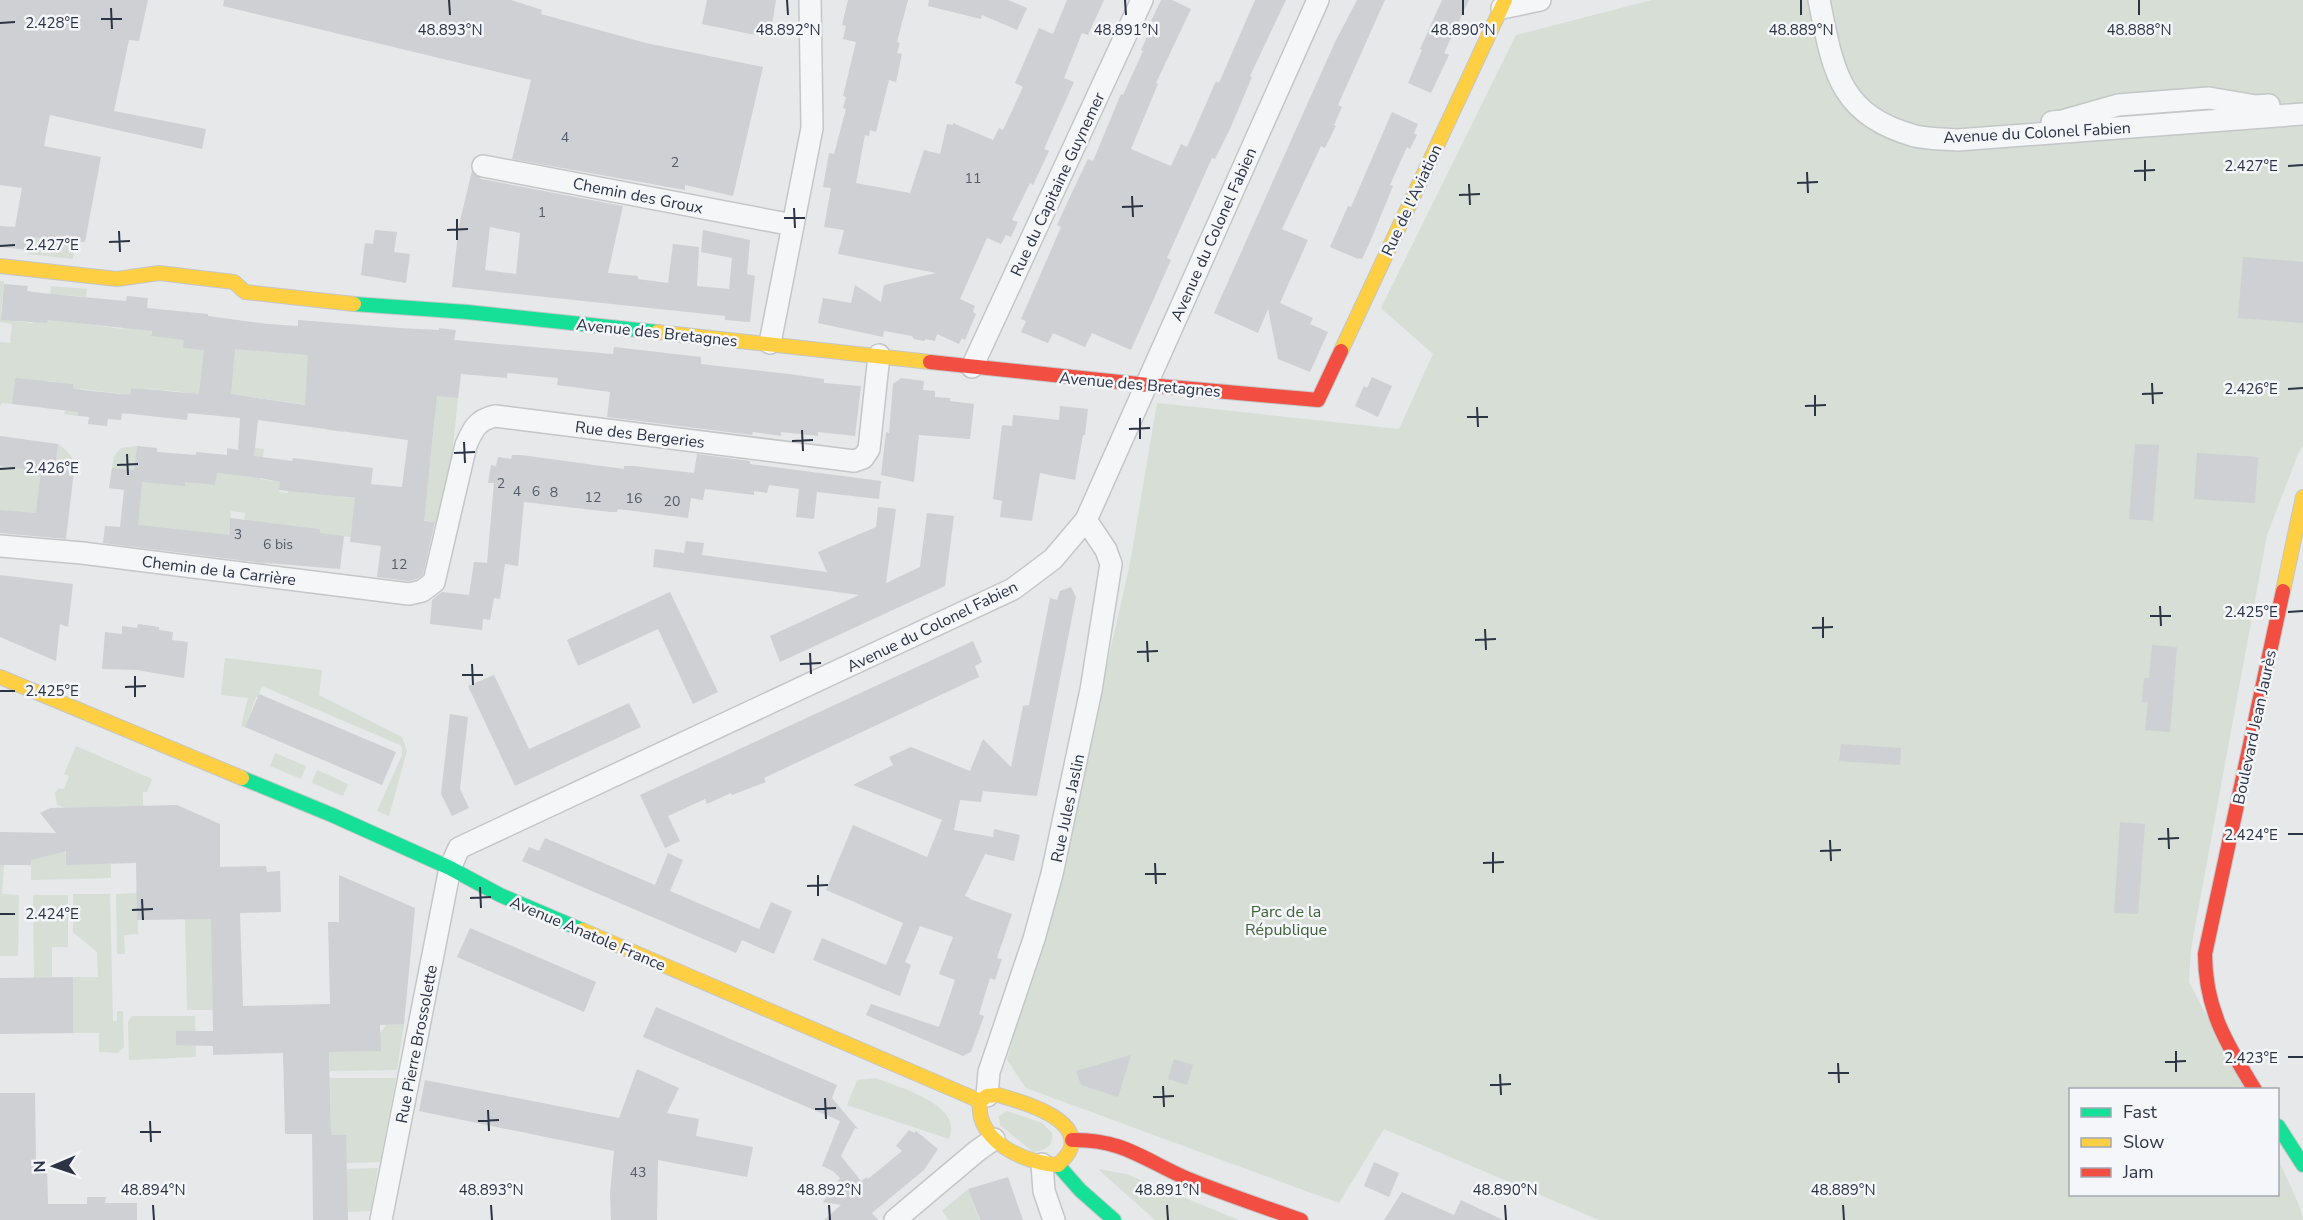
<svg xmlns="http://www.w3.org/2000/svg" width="2303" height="1220" viewBox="0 0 2303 1220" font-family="'Nunito Sans',sans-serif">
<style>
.green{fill:#d6ded6}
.building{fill:#ced0d3;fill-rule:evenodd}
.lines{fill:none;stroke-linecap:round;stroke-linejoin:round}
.street-casing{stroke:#c4c6c8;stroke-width:24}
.fast-casing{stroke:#c4c6c8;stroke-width:16}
.slow-casing{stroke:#c4c6c8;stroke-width:16}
.jam-casing{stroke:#c4c6c8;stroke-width:16}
.street{stroke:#f5f6f7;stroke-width:21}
.fast{stroke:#16e098;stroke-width:14}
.slow{stroke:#ffcf43;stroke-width:14}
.jam{stroke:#f24e42;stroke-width:14}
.ticks{fill:none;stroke:#2b3445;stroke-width:2}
.labels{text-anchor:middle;stroke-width:5;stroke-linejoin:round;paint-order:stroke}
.number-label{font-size:14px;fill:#545c69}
.street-label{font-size:16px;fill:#2b3445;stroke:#f4f6f9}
.park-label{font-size:16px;fill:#3f6138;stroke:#f4f6f9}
.ticks-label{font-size:15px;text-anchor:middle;fill:#2b3445;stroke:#f4f6f9;stroke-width:5;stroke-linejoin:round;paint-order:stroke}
</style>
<rect width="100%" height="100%" fill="#e6e8ea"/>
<!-- green -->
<g class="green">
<path d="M1652,0H2303V446L2298,454L2267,535L2191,949L2189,982L2245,1089L2070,1090V1194H2278V1158C2283,1171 2303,1210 2303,1220H1599L1384,1129L1339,1203L1026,1088L1007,1060L1067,842L1130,563L1157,403L1399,429L1433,354L1381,308L1516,35Z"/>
<path d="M76,227L73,259L28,254L30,237L61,240Z"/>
<path d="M0,281H4L1,313L15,314V321L32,323L37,320L38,322L47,323L51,286L87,289L86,297L63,295L61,321L123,329L124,324L147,308L154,309L151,336L185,333L184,348C201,350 218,347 236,348C262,349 286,354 312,353L421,394L458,398L445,523L377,515L351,537L319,535L320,529L270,523L266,572L254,571L257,543L249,542L246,570L238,569L245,513L231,511L228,536L134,530L130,557H127L134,470L112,468L114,456L121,448L137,446L134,470L185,485L187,467L193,483L215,485L216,473L252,477L255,448L264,449L260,479L280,482L279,492L288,493L290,481L310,493L318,494L319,485L340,497L378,501L427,491L435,417L347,410L344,432L327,430L330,408L267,399L264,421L260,420L262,398L200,392L197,414L188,413L190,393L164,390L162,404L155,390L131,388L127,414L122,413L124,394L81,389L78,416L64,414L65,411H71L73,384L48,381L45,404L15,378L12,404L2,403L0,406V342L10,343L12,324L0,322Z"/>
<path d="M58,444C68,451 75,458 74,471L55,469Z"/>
<path d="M0,457L6,467L52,469L68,521L0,515Z"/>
<path d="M225,658L322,670L319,695L402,737L407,751L389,816L377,811L402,755V748L400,745L262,686L258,697H256L245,727L241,726L248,698L221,695Z"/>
<path d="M76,746L152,779L147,792H143V806L66,808L57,805L55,793L58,789H64L69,776L64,774Z"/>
<path d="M275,753L306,766L301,779L270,766Z"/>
<path d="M317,770L348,784L343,796L312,783Z"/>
<path d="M65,832L66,864H111V878L31,880V859Z"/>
<path d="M0,865H4L2,894L19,895L18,956H0Z"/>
<path d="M137,893L138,934L124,935L125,954H117L116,894Z"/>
<path d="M73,894H110L113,1021H117V1011H123L124,1047L118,1053L99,1052V1033H73V977H98L97,952L73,932Z"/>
<path d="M33,895H68V947H52V977L34,978Z"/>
<path d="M185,919H211L213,1010H187Z"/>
<path d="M132,1016H195L196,1057L129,1060L128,1022Z"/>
<path d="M387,1024H404L397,1070L330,1071L329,1052L380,1051V1033Z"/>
<path d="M330,1078H396L380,1162L346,1163V1135H331Z"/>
<path d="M875,1078C898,1087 965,1105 949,1139L847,1105L857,1080Z"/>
<path d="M1007,1111L1042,1123L1052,1133C1054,1147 1045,1150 1033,1152L1000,1125L999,1116Z"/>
<path d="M378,1168L371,1211L347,1212V1169Z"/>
<path d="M1098,1169L1126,1174L1239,1220H1155Z"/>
<path d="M968,1189L979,1220H949L942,1211Z"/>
</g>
<!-- building -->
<g class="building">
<path d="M0,0H148L139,41L129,40L114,111L206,129L202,149L50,115L44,146L101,157L85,242L30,237L29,250L0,247V226L15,227L22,188L0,185Z"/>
<path d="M224,0H511L542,10L541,14L646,43L763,67L733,196L685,185V190L512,159L531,80L223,6Z"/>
<path d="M707,0H776L770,38L702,24Z"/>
<path d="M848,0H908L897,42L900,43L897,53L902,54L896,82L889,80L876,132L870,130L869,136L865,135L856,183L910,193L924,150L940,154L947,124L953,125V123L993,140L999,128L1003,130L1023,87L1015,83L1039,28L1053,34L1067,0H1104L1088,35L1082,33L1064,78L1074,82L1044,149L1049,151L1033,185L1030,183L1012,220L1018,222L1011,237L1006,235L1001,244L987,238L960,299L975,306L973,312L976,314L965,340L962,338L959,344L937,334L935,341L926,339L924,341L914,339L912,336L884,331L883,337L818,323L823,298L851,303L855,285L881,302L884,285L936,273L838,254L844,230L824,227L831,188L823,187L829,153L834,154L846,109L843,108L846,97L843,96L856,42L843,39L846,26L842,25Z"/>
<path d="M929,0H1008L1027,8L1017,30L982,15L981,19L928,6Z"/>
<path d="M1161,0H1172L1191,9L1156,83L1158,84L1131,149L1171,166L1181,144L1187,147L1216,81L1219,83L1255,0H1286L1250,76L1252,77L1230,129L1215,159L1212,158L1167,258L1171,260L1131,350L1092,333L1085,347L1053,333L1048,343L1021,332L1026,321L1021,319L1061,227L1057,225L1067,203L1088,159L1093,161L1121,94L1123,95L1143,51L1141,50L1154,22L1151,21Z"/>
<path d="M1357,0H1385L1338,105L1342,107L1334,125L1336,126L1325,148L1321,146L1282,229L1308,240L1280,303L1313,318L1310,324L1328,332L1310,372L1278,359L1268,309L1258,333L1214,313L1335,42Z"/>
<path d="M1442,0H1469L1444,53L1449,55L1431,93L1408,83L1422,50L1420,49Z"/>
<path d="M1392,112L1418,124L1414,133L1417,135L1410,149L1407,147L1390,185L1393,186L1370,242L1362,259L1359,258L1358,259L1330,247L1348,206L1351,207Z"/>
<path d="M472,171L481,179L623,206L608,273L638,276V279L668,283L673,244L699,247L697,286L729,289L732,258L701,252L703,230L750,240L747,274L755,276L750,322L725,320V316L452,287L459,225ZM490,227L520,233L516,274L485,270Z"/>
<path d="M375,230L397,232L394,252L410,254L406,283L361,275L365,243L373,244Z"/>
<path d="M2243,257L2303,262V323L2238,318Z"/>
<path d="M4,284L28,286L27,291L50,294L126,301L127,296L148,298L147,308L208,314V316L268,324L298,326V320L400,328L439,330V328L456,330L454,340L613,354L614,347L701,357V364L789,374L824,379V383L861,386L855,436L818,432V436L781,432V436L753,432L752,435L607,417L610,392L557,385L558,378L507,373V378L461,374L458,398L437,396L424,521L435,522L423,575L417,579L408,581L377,577L381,546L350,542L355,498L279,490L280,482L260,478L217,473L215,485L185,482V486L142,482L138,525L229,535L230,518L320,529V533L344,536L340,569L255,562L103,543L105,526L120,527L124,490L109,488L112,468L134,470L137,446L157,448V452L196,455V452L227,455V448L238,450L240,418L188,413L187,420L122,413L121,420L108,419L107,426L88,424L89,417L78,416V412L12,404L15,378L73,384V389L130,395L131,388L199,394L204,350L183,348L184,340L151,336L152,331L48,320L47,323L1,320ZM235,349L308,355L305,405L231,394ZM258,420L408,440L402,487L371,484L373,468L293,458L292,461L254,456Z"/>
<path d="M1372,377L1392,386L1378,417L1355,406L1364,386L1367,388Z"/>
<path d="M901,378L924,381L923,390L935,391V397L950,398V401L974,404L970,439L919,435L914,482L881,475L886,432L889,433L893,384Z"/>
<path d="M1060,406L1088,409L1085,435H1083L1075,480L1040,473L1032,521L1000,517L1002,501L993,499L1002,425L1012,426L1013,415L1059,420Z"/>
<path d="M0,436L58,444L55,469L74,471L66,539L0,533V510L36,513L41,471L0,466Z"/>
<path d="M2135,444L2159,445L2153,521L2129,519Z"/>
<path d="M2197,453L2258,457L2255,503L2194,499Z"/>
<path d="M697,454L750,461V464L881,481L879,499L817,492L814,519L796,517L799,489L769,485L767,493L754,491V495L705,489L703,500L691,498L688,518L618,509L617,512H610L524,502L518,566L505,564L500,599L494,598L490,620L483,619L482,630L430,624L432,600L442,592L469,595L474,562L487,563L494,483H488L491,465L496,466L498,457L511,459L512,455H521L624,469V466H633L694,473Z"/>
<path d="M878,507L896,509L886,583L920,567L927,513L954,516L945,586L780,662L770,636L859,595L653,567L655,549L684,553L686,541L704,543L702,555L827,572L818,552L876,527Z"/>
<path d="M0,575L73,584L68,627L60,624L56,661L0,637Z"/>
<path d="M1071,587L1076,597L1037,796L983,791L981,802L960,800L954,830L993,837L994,829L1020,835L1014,861L985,854L965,896L970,898V899L1012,914L997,958L1002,959L995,980L990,978L979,1014L984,1016L971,1052L963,1056L866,1015L871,1004L939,1027L955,980L939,974L953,937L920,926L905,962L911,965L900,996L813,960L822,938L886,965L903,923L826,890L853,825L927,857L942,820L853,785L893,765L889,757L911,747L970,771L983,739L1011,767L1023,706L1029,705L1050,598L1057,600L1060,591Z"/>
<path d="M670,592L718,692L693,704L658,629L578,666L567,640Z"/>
<path d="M138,624L159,627V630L173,632L172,640L188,642L184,678L137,670L102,669L105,632L122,634V626L137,628Z"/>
<path d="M973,641L982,662L975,666L979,677L764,778L766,782L732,795L731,793L707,804L705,799L668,816L680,841L665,848L640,795Z"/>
<path d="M2152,645L2177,647L2170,732L2145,730L2148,702H2142L2144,678H2149Z"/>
<path d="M494,675L529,749L629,703L641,727L515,786L468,686Z"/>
<path d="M259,694L396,752L382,785L245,727Z"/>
<path d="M450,714L468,717L460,789L469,808L452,816L441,794Z"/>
<path d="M1841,744L1901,748L1900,765L1839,761Z"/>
<path d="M177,805L220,824V867L266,866L267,872L280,871L281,912L240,913L243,1006L330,1004L328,922H339V875L415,908L404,1024L380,1025L381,1051L329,1052L331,1135H346L348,1220H313L312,1134H285L283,1053L213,1055V1046L176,1045V1031H213L211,919L137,920L136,863L66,865V851L31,860V865H0V832L56,833L40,813L50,808Z"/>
<path d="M2120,822L2145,824L2138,914L2114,913Z"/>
<path d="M545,838L655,885L668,853L683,860L670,891L759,929L771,902L792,911L774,954L742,940L736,953L522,861L529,847L539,851Z"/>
<path d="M470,928L596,982L584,1012L457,957Z"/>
<path d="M73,977V1033L0,1034V978Z"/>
<path d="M656,1007L837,1085L832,1098L858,1129L855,1128L841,1156L861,1181L867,1177L868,1179L902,1151L896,1146L909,1130L914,1133L916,1131L938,1149L924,1170L872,1213L878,1220H824L841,1205L823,1202L840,1178L833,1171L822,1166L840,1121L643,1037Z"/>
<path d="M1131,1055L1118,1097L1081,1085L1076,1071Z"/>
<path d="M1174,1059L1193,1065L1187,1085L1168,1079Z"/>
<path d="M637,1069L679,1088L667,1113L699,1119L696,1136L753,1147L747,1177L658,1160L657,1220H611L610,1193L614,1151L419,1111L425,1080L619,1118Z"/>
<path d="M0,1093H35L36,1166H47L48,1204H87V1197H106L105,1203H137V1220H0Z"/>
<path d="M1374,1162L1399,1173L1389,1197L1364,1186Z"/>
<path d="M1008,1177L1023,1220H980L968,1189Z"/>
<path d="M1402,1192L1454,1215L1461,1200L1503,1220H1384Z"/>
</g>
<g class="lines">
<!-- street casing -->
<g class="street-casing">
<g id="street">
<path d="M1819,0C1833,69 1838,115 1915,136C1928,139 1944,139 1957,140L2303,114"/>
<path d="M1502,8L1540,0"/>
<path d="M2052,122L2062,121L2118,105L2209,98L2256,106L2269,105"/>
<path d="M483,166L793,225"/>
<path d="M770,343L812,128L810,0"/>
<path d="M972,367L1142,0"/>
<path d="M0,546L82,553L409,594L422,591L434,582L466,445C473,429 477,420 495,416L854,461L863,458L869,449L879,355"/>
<path d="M987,1096L989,1072L1034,939L1052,874L1091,690L1111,564L1106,550L1086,520"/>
<path d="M1042,1164L1044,1191L1054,1220"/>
<path d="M381,1220L450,868L459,848L1013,589L1053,559L1086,520L1318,0"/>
<path d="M895,1220L977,1151L994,1139"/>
</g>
</g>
<!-- fast casing -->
<g class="fast-casing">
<g id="fast">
<path d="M354,304L467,312L657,332"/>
<path d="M242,778L332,815L450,868L500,895L582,930"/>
<path d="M2278,1126L2303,1165"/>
<path d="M1058,1165L1080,1190L1114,1220"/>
</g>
</g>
<!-- slow casing -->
<g class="slow-casing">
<g id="slow">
<path d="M0,266L117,279L159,273L234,282L245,292L354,304"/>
<path d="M657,332L930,362"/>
<path d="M1341,351L1505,0"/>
<path d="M2283,591L2303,497"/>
<path d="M0,677L242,778"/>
<path d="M582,930L980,1101"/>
<path d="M998,1095C1019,1101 1083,1118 1070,1150C1068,1155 1062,1161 1058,1165C1024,1163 975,1141 980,1101L987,1096Z"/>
</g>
</g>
<!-- jam casing -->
<g class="jam-casing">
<g id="jam">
<path d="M930,362L1148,385L1318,400L1341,351"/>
<path d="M2255,1090C2227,1045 2205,1009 2205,954L2283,591"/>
<path d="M1072,1140C1123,1139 1144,1160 1188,1179C1225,1194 1263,1207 1301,1220"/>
</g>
</g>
<!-- street -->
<use href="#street" class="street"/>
<!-- fast -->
<use href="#fast" class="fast"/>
<!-- slow -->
<use href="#slow" class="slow"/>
<!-- jam -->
<use href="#jam" class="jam"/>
</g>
<!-- ticks -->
<path class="ticks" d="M449,0L450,15M787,0L788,15M1125,0L1126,15M1463,0V15M1801,0V15M2139,0V15M111,8L112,29M101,19H122M0,23L15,22M2145,160V181M2288,166L2303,165M2134,171L2155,170M1807,172L1808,193M1797,183L1818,182M1469,184L1470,205M1459,195L1480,194M1132,196L1133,217M1122,207L1143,206M794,208L795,228M784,218H805M457,219V240M447,230L468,229M119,231L120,252M109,242L130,241M0,246L15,245M2152,383L2153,404M2288,389L2303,388M2142,394L2163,393M1815,395V416M1805,406L1826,405M1477,407L1478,427M1467,417H1488M1140,418V439M1129,429L1150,428M802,430L803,451M792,441L813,440M464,442L465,463M454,453L475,452M127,454L128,475M117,465L138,464M0,469L15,468M2160,606L2161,626M2288,612L2303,611M2150,616H2171M1823,617V638M1812,628L1833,627M1485,629L1486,650M1475,640L1496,639M1147,641L1148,662M1137,652L1158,651M810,653L811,674M472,664L473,685M800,664L821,663M462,675H483M135,676V697M125,687L146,686M0,691H15M2168,828L2169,849M2288,834H2303M2158,839L2179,838M1830,840L1831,861M1820,851L1841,850M1493,852V873M1155,863L1156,884M1483,863L1504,862M1145,874H1166M818,875V896M807,886L828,885M480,887L481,908M470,898L491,897M142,899L143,920M132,910L153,909M0,914H15M2176,1051V1072M2288,1057H2303M2165,1062L2186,1061M1838,1063L1839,1083M1828,1073H1849M1500,1074L1501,1095M1490,1085L1511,1084M1163,1086L1164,1107M1153,1097L1174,1096M825,1098L826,1119M815,1109L836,1108M488,1110L489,1131M150,1121L151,1142M478,1121L499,1120M140,1132H161M153,1205L154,1220M491,1205L492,1220M829,1205L830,1220M1167,1205L1168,1220M1505,1205L1506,1220M1843,1205L1844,1220"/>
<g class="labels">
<!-- number labels -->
<g class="number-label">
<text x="565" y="142">4</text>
<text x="675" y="167">2</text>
<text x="973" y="183">11</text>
<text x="542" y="217">1</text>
<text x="501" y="488">2</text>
<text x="517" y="496">4</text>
<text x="536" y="496">6</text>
<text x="554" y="497">8</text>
<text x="593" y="502">12</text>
<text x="634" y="503">16</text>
<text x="672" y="506">20</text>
<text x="238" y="539">3</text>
<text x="278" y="549">6 bis</text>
<text x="399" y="569">12</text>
<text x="638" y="1177">43</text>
</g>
<!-- street labels -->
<g class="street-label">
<text transform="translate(2037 132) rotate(-3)" y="6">Avenue du Colonel Fabien</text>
<text transform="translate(1057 184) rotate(-65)" y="6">Rue du Capitaine Guynemer</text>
<text transform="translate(638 195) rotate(11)" y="6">Chemin des Groux</text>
<text transform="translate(1411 200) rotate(-65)" y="6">Rue de l'Aviation</text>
<text transform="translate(1213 234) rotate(-66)" y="6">Avenue du Colonel Fabien</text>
<text transform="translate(657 332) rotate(6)" y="6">Avenue des Bretagnes</text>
<text transform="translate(1140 384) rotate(5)" y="6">Avenue des Bretagnes</text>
<text transform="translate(640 434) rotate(7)" y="6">Rue des Bergeries</text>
<text transform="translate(219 570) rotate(7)" y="6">Chemin de la Carrière</text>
<text transform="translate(932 626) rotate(-26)" y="6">Avenue du Colonel Fabien</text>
<text transform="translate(2254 727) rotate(-78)" y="6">Boulevard Jean Jaurès</text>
<text transform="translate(1067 808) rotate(-78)" y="6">Rue Jules Jaslin</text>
<text transform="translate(588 933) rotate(23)" y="6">Avenue Anatole France</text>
<text transform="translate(416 1044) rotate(-79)" y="6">Rue Pierre Brossolette</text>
</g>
<!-- park labels -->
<g class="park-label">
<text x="1286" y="917">Parc de la<tspan x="1286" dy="18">République</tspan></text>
</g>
</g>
<g class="ticks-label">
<text x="52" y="28">2.428°E</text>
<text x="450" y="35">48.893°N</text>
<text x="788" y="35">48.892°N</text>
<text x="1126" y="35">48.891°N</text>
<text x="1463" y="35">48.890°N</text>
<text x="1801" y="35">48.889°N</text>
<text x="2139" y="35">48.888°N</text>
<text x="2251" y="171">2.427°E</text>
<text x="52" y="250">2.427°E</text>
<text x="2251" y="394">2.426°E</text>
<text x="52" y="473">2.426°E</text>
<text x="2251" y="617">2.425°E</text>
<text x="52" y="696">2.425°E</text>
<text x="2251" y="840">2.424°E</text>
<text x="52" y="919">2.424°E</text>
<text x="2251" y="1063">2.423°E</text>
<text x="153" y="1195">48.894°N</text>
<text x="491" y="1195">48.893°N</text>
<text x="829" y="1195">48.892°N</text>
<text x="1167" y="1195">48.891°N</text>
<text x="1505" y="1195">48.890°N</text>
<text x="1843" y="1195">48.889°N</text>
</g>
<!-- legend -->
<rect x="2069" y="1088" width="210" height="108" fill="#f4f6f9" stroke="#a4a8b1" stroke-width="1.5"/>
<rect x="2081" y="1108" width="30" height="9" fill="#16e098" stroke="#a4a8b1" stroke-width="1.5"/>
<text x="2123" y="1118" font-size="18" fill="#2b3445">Fast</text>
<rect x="2081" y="1138" width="30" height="9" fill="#ffcf43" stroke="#a4a8b1" stroke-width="1.5"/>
<text x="2123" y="1148" font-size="18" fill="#2b3445">Slow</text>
<rect x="2081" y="1168" width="30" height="9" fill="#f24e42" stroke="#a4a8b1" stroke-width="1.5"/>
<text x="2123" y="1178" font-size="18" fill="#2b3445">Jam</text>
<!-- north arrow -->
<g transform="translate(54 1166) rotate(268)" stroke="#f4f6f9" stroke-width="4.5" paint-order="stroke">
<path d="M0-4.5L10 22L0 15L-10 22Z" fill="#2b3445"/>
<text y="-9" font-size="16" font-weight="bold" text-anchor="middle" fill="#2b3445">N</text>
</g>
</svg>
